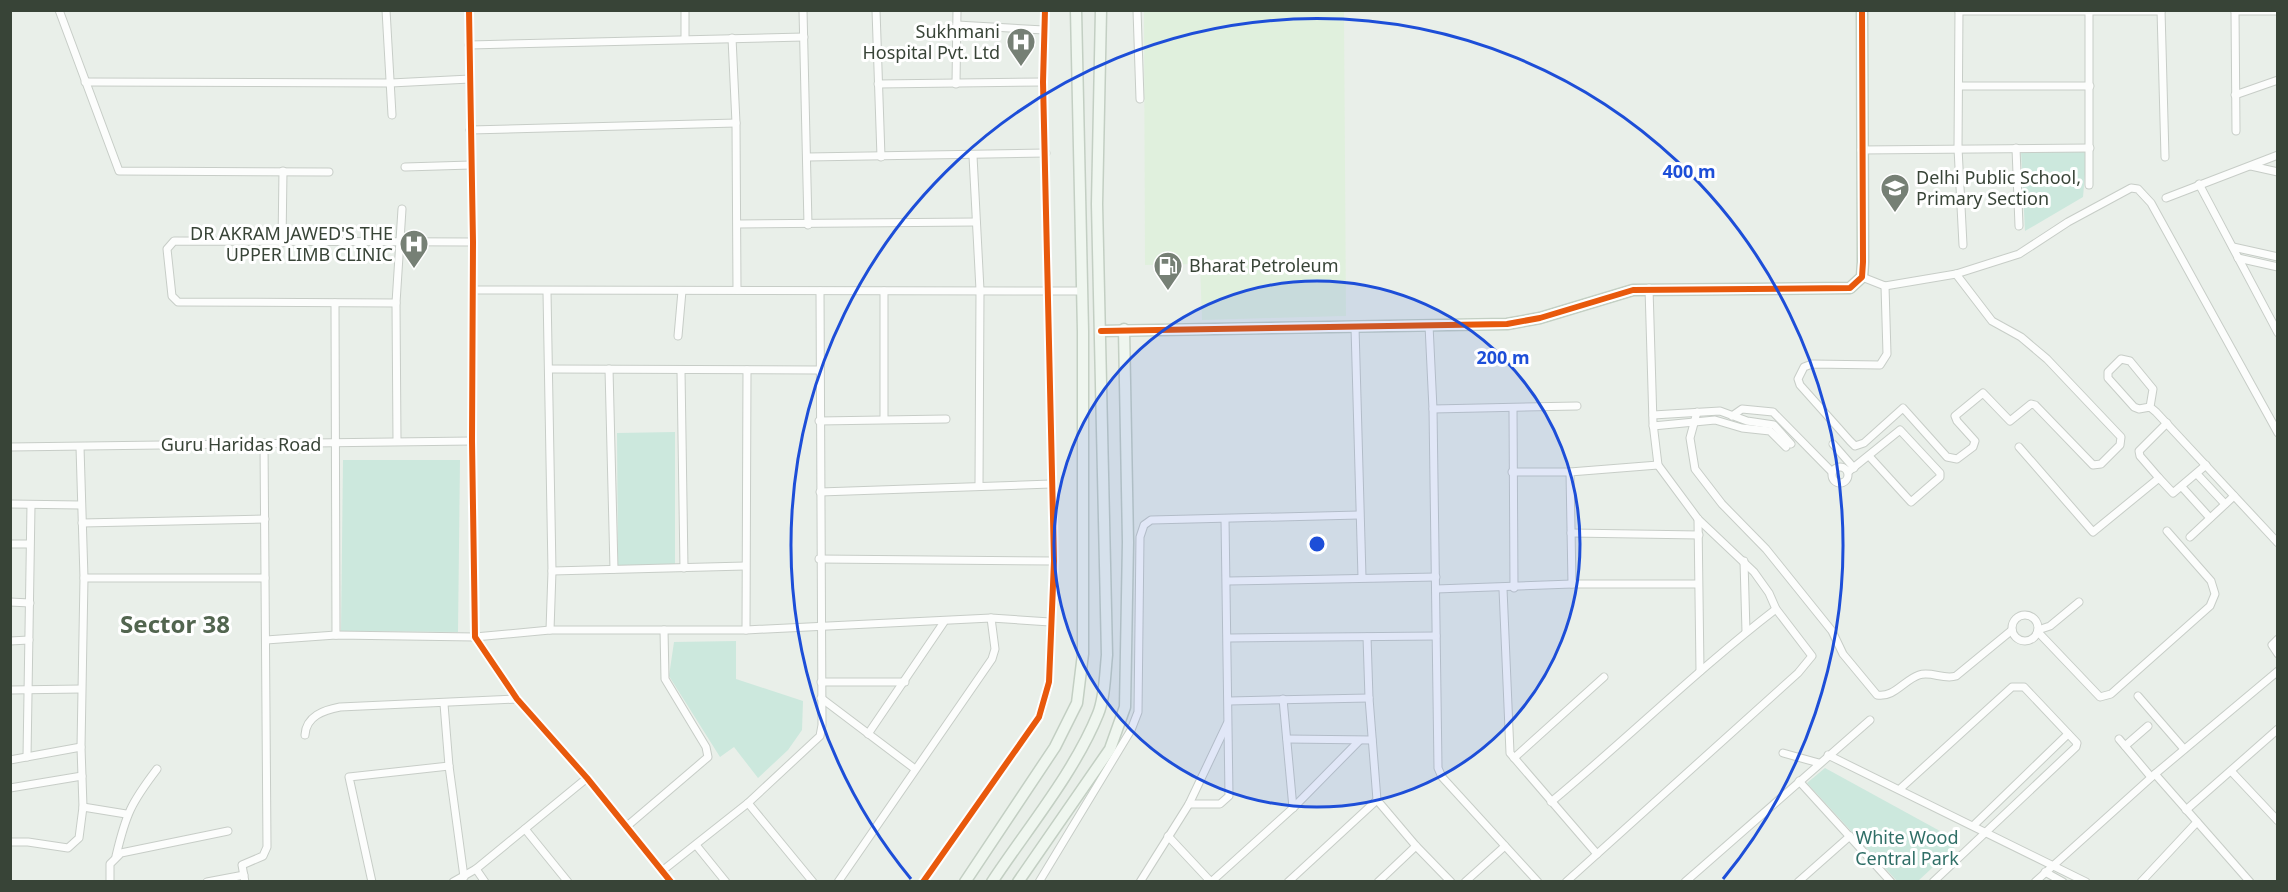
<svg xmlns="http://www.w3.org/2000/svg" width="2288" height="892" viewBox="0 0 2288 892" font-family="'Noto Sans',sans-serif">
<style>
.commercial{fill:#e0f0dd}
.green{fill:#cce8dd}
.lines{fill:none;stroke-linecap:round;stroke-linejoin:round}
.street-casing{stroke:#c7cdc7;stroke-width:9}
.secondary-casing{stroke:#c3cfc3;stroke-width:13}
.street{stroke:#fcfdfc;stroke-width:7}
.secondary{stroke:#eff6ef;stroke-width:10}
.cycleway-casing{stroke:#fff;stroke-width:10}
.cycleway{stroke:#e8590c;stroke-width:6}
.ring{fill:none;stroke:#1d4ed8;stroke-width:3}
.labels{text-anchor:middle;stroke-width:6;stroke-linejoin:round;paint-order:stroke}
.poi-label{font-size:18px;fill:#384437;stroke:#fff;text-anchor:end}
.street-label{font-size:18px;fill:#384437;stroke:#fff}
.park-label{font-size:18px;fill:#306f67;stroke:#fff}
.district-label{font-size:24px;font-weight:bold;fill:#52654f;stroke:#fff}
.centre{fill:#1d4ed8;stroke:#fff;stroke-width:3}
.ring-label{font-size:18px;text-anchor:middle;font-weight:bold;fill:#1d4ed8;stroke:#fff;stroke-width:6;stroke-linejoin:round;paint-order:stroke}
</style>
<rect width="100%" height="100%" fill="#e9efe9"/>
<!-- commercial -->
<path class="commercial" d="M1144,11H1344L1346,316L1202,320L1200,264L1145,265Z"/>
<!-- green -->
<g class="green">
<path d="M2021,151H2087L2083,197L2025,231Z"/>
<path d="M675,432V565H618L617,433Z"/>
<path d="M343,460H460L458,632L341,631Z"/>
<path d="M736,641V679L803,701L802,730L788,750L758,778L734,747L720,757L669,676L674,642Z"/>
<path d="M1825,768L1960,842L1918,881H1897L1807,783Z"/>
</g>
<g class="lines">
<!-- street casing -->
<g class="street-casing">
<g id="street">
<path d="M59,10L119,171L329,172"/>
<path d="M386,10L392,115"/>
<path d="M469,10L473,242L472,441L475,637L517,699L587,778L671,882"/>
<path d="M803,10L808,225"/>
<path d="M876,10L881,157"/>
<path d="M1137,10L1140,99"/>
<path d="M1959,10L1958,148L1963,245"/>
<path d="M2161,10L2165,157"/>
<path d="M2235,10L2236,131"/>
<path d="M1959,11H2161"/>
<path d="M2089,11V185"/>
<path d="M2235,11H2278"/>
<path d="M957,25L1044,30"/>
<path d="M732,38L736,123L737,290"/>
<path d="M685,39V10"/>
<path d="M469,45L804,37"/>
<path d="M85,82L391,83L470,79"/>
<path d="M878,84L1043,82"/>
<path d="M956,84L957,10"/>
<path d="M1959,86H2090"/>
<path d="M2235,95L2278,80"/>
<path d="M470,130L736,123"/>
<path d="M2016,148L2019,226"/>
<path d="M1861,150L2090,148"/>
<path d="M973,156L980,290L979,485"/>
<path d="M808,157L1046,153"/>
<path d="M2251,166L2278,172"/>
<path d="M405,167L471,165"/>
<path d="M2199,184L2278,333"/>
<path d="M2166,198L2278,155"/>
<path d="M738,224L976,222"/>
<path d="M282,243L283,171"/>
<path d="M2233,247L2278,257"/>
<path d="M2238,258L2278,267"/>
<path d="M1862,277L1885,286L1956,274L2019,254L2068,222L2131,188L2138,189L2151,203L2278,433"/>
<path d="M1885,286L1887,354L1880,365L1812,364L1804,367L1798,379L1800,385L1850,441L1855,446L1864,443L1903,408L1947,457L1957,459L1973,447L1975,441L1957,421L1955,416L1983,393L2010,421L2031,404L2035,405L2093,465L2101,464L2120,445L2121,437L2047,359L2021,337L1992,321L1956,274"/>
<path d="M473,290L1081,291"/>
<path d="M547,292L552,571L550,630"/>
<path d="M335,303L336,635"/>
<path d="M396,303L178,302L172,296L167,249L174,241L473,242"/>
<path d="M1429,325L1433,409L1438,768L1442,777L1538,882"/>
<path d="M1355,327L1362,577"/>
<path d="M678,336L682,291"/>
<path d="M550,369L819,370"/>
<path d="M609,369L614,569"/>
<path d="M681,371L684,568"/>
<path d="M2150,407L2153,389L2130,361L2121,359L2108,372V378L2134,407L2139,409L2150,407L2156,412L2278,543"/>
<path d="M1513,408L1514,588"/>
<path d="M1433,409L1577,406"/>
<path d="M1697,412L1690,438L1695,469L1722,504L1766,549L1832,631L1843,654L1877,695C1894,698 1904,680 1919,675C1931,671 1944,680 1956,676L2012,630"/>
<path d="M1653,415L1720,411L1747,421L1774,425L1791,444"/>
<path d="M1732,416L1742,409L1773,412L1832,472"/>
<path d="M884,419V291"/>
<path d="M819,421L946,419"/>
<path d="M1653,426L1715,420L1742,428L1770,431L1786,447"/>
<path d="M397,441L396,303L402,209"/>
<path d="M1833,444L1854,468"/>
<path d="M10,447L472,441"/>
<path d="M2019,447L2093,532L2159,478L2173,493L2206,465"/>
<circle cx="1840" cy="475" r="8"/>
<path d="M1512,472H1570L1658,465"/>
<path d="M1570,472L1572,584"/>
<path d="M1848,472L1900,430L1940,473V477L1911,502L1869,456"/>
<path d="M2197,474L2225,504"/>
<path d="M2159,478L2140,456L2139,451L2167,423"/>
<path d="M2182,487L2210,518"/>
<path d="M820,492L1051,484"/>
<path d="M10,504L80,505"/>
<path d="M1698,519L1700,671"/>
<path d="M82,523L265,519"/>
<path d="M1571,533L1699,535"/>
<path d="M2190,537L2234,496"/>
<path d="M10,544H29"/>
<path d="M819,559L1054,561"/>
<path d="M1744,561L1746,632"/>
<path d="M552,571L745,566"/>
<path d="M84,578H265"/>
<path d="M1228,581L1436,577"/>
<path d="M1436,589L1572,584H1698"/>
<path d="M1503,589L1510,753L1597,854"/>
<path d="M10,602L30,603"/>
<circle cx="2025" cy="628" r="13"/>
<path d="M746,630L747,370"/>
<path d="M2038,630L2050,626L2079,602"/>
<path d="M2038,632L2100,697L2111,694L2210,606L2215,594L2211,581L2167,531"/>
<path d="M1367,637L1369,698L1377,800L1416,846L1451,882"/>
<path d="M1229,638L1436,636"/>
<path d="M2278,639L2272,645L2278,654"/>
<path d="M266,640L336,635L475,637L550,630H746L991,618L1050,622"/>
<path d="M10,641L29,640"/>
<path d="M821,682H905"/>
<path d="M10,690L81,689"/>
<path d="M2138,696L2184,749"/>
<path d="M821,698L915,769"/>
<path d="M1283,699L1293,808"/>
<path d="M1229,701L1369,698"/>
<path d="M444,704L449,766L464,877"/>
<path d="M868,734L944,622"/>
<path d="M305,735C306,716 324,710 340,707L517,699"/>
<path d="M1287,739L1372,740"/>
<path d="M2119,739L2151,777"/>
<path d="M2125,746L2148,726"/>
<path d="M1783,753L1819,763"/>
<path d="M1828,755L2086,882"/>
<path d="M27,757L31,505"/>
<path d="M1514,758L1604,677"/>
<path d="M10,760L81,747"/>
<path d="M2231,771L2278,821"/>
<path d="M2155,774L2250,882"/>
<path d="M1799,781L1891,882"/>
<path d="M10,788L82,776"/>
<path d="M1901,788L2012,687H2024L2077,743L2076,747L1933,882"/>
<path d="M1551,802C1627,739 1698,669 1776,609"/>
<path d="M748,803L813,882"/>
<path d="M1189,804H1220L1229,796L1225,519"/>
<path d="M83,807L126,814"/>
<path d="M2186,810L2278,729"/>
<path d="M1974,825L2068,734"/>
<path d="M626,827L708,757L706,747L665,679L664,630"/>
<path d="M525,829L568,882"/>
<path d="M1168,836L1211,882L1293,808L1359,741"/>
<path d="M10,842H28L68,848L79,838L83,807L81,747L84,578L80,447"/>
<path d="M696,845L726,882"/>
<path d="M116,856C126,814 131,803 157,769"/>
<path d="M476,869L485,882"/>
<path d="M662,871L748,803L820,736L822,725L820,291"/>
<path d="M2045,872L2063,882"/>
<path d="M110,882V864L121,853L228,831"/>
<path d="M207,882L244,875"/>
<path d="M245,882L242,865L263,856L267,847L264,443"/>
<path d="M372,882L349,777L449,766"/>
<path d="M453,882L476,869L587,778"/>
<path d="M838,882L992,659L995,649L991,618"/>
<path d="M923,882L1039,717L1049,682L1054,561L1043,82L1045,10"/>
<path d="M1039,882L1131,730L1138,712L1140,537L1144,525L1151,520L1359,515"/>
<path d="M1140,882L1189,804L1227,724"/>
<path d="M1288,882L1377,800"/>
<path d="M1378,882L1416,846"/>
<path d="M1465,882L1505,846"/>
<path d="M1566,882L1798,673L1812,656L1776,609L1769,593L1754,572L1698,519L1658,465L1653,423L1649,288"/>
<path d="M1685,882L1870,720"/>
<path d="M1798,882L1850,836"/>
<path d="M2035,882L2155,774L2278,671"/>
<path d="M2141,882L2197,822"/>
</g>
</g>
<!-- secondary casing -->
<g class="secondary-casing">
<g id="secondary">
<path d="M1101,331L1507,324L1540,318L1633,290L1850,288L1862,277L1863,262L1862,10"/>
<path d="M965,882L1055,747L1077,703L1083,654V331L1076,10"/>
<path d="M992,882C1027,829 1074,773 1098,714C1105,697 1105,674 1107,655L1097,204L1101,10"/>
<path d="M1018,882L1110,749L1125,707L1128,542L1124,329"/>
</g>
</g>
<!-- street -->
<use href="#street" class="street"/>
<!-- secondary -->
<use href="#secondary" class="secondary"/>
<!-- cycleway casing -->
<g class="cycleway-casing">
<g id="cycleway">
<path d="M469,10L473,242L472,441L475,637L517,699L587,778L671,882"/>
<path d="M1101,331L1507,324L1540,318L1633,290L1850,288L1862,277L1863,262L1862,10"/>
<path d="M923,882L1039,717L1049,682L1054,561L1043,82L1045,10"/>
</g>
</g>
<!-- cycleway -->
<use href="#cycleway" class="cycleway"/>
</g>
<!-- distance rings -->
<circle cx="1317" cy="544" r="263" fill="#1d4ed8" fill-opacity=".12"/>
<g class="ring">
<circle cx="1317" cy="544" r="263"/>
<path d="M911 879A526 526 0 1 1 1723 879"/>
</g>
<!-- icons -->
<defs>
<g id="hospital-pin" transform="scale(1.5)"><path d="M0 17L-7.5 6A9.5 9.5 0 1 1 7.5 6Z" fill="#768075" stroke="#fff"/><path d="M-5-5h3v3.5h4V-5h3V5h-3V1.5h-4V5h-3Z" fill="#fff"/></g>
<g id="school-pin" transform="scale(1.5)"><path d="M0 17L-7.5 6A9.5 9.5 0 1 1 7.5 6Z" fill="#768075" stroke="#fff"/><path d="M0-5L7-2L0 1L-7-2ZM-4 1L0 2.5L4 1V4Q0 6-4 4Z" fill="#fff"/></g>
<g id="fuel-pin" transform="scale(1.5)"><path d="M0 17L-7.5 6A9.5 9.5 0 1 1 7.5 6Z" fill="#768075" stroke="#fff"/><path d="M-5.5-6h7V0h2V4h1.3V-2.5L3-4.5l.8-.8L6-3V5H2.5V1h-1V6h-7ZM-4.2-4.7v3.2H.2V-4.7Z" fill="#fff"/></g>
</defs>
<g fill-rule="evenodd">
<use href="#hospital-pin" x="1021" y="42"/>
<use href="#school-pin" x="1895" y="188"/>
<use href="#hospital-pin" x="414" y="244"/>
<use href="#fuel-pin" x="1168" y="266"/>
</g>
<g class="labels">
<!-- poi labels -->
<g class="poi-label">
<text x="1000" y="38">Sukhmani<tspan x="1000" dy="21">Hospital Pvt. Ltd</tspan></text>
<text x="1916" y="184" text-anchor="start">Delhi Public School,<tspan x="1916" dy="21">Primary Section</tspan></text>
<text x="393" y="240">DR AKRAM JAWED'S THE<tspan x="393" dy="21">UPPER LIMB CLINIC</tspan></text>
<text x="1189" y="272" text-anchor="start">Bharat Petroleum</text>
</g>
<!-- street labels -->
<g class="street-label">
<text x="241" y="451">Guru Haridas Road</text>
</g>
<!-- park labels -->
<g class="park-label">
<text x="1907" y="844">White Wood<tspan x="1907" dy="21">Central Park</tspan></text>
</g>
<!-- district labels -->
<g class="district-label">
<text x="175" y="633">Sector 38</text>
</g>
</g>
<circle cx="1317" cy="544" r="9" class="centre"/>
<g class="ring-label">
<text x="1689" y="178">400 m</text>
<text x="1503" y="364">200 m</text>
</g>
<!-- border -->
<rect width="2288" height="892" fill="none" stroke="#384437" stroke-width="24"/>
</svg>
